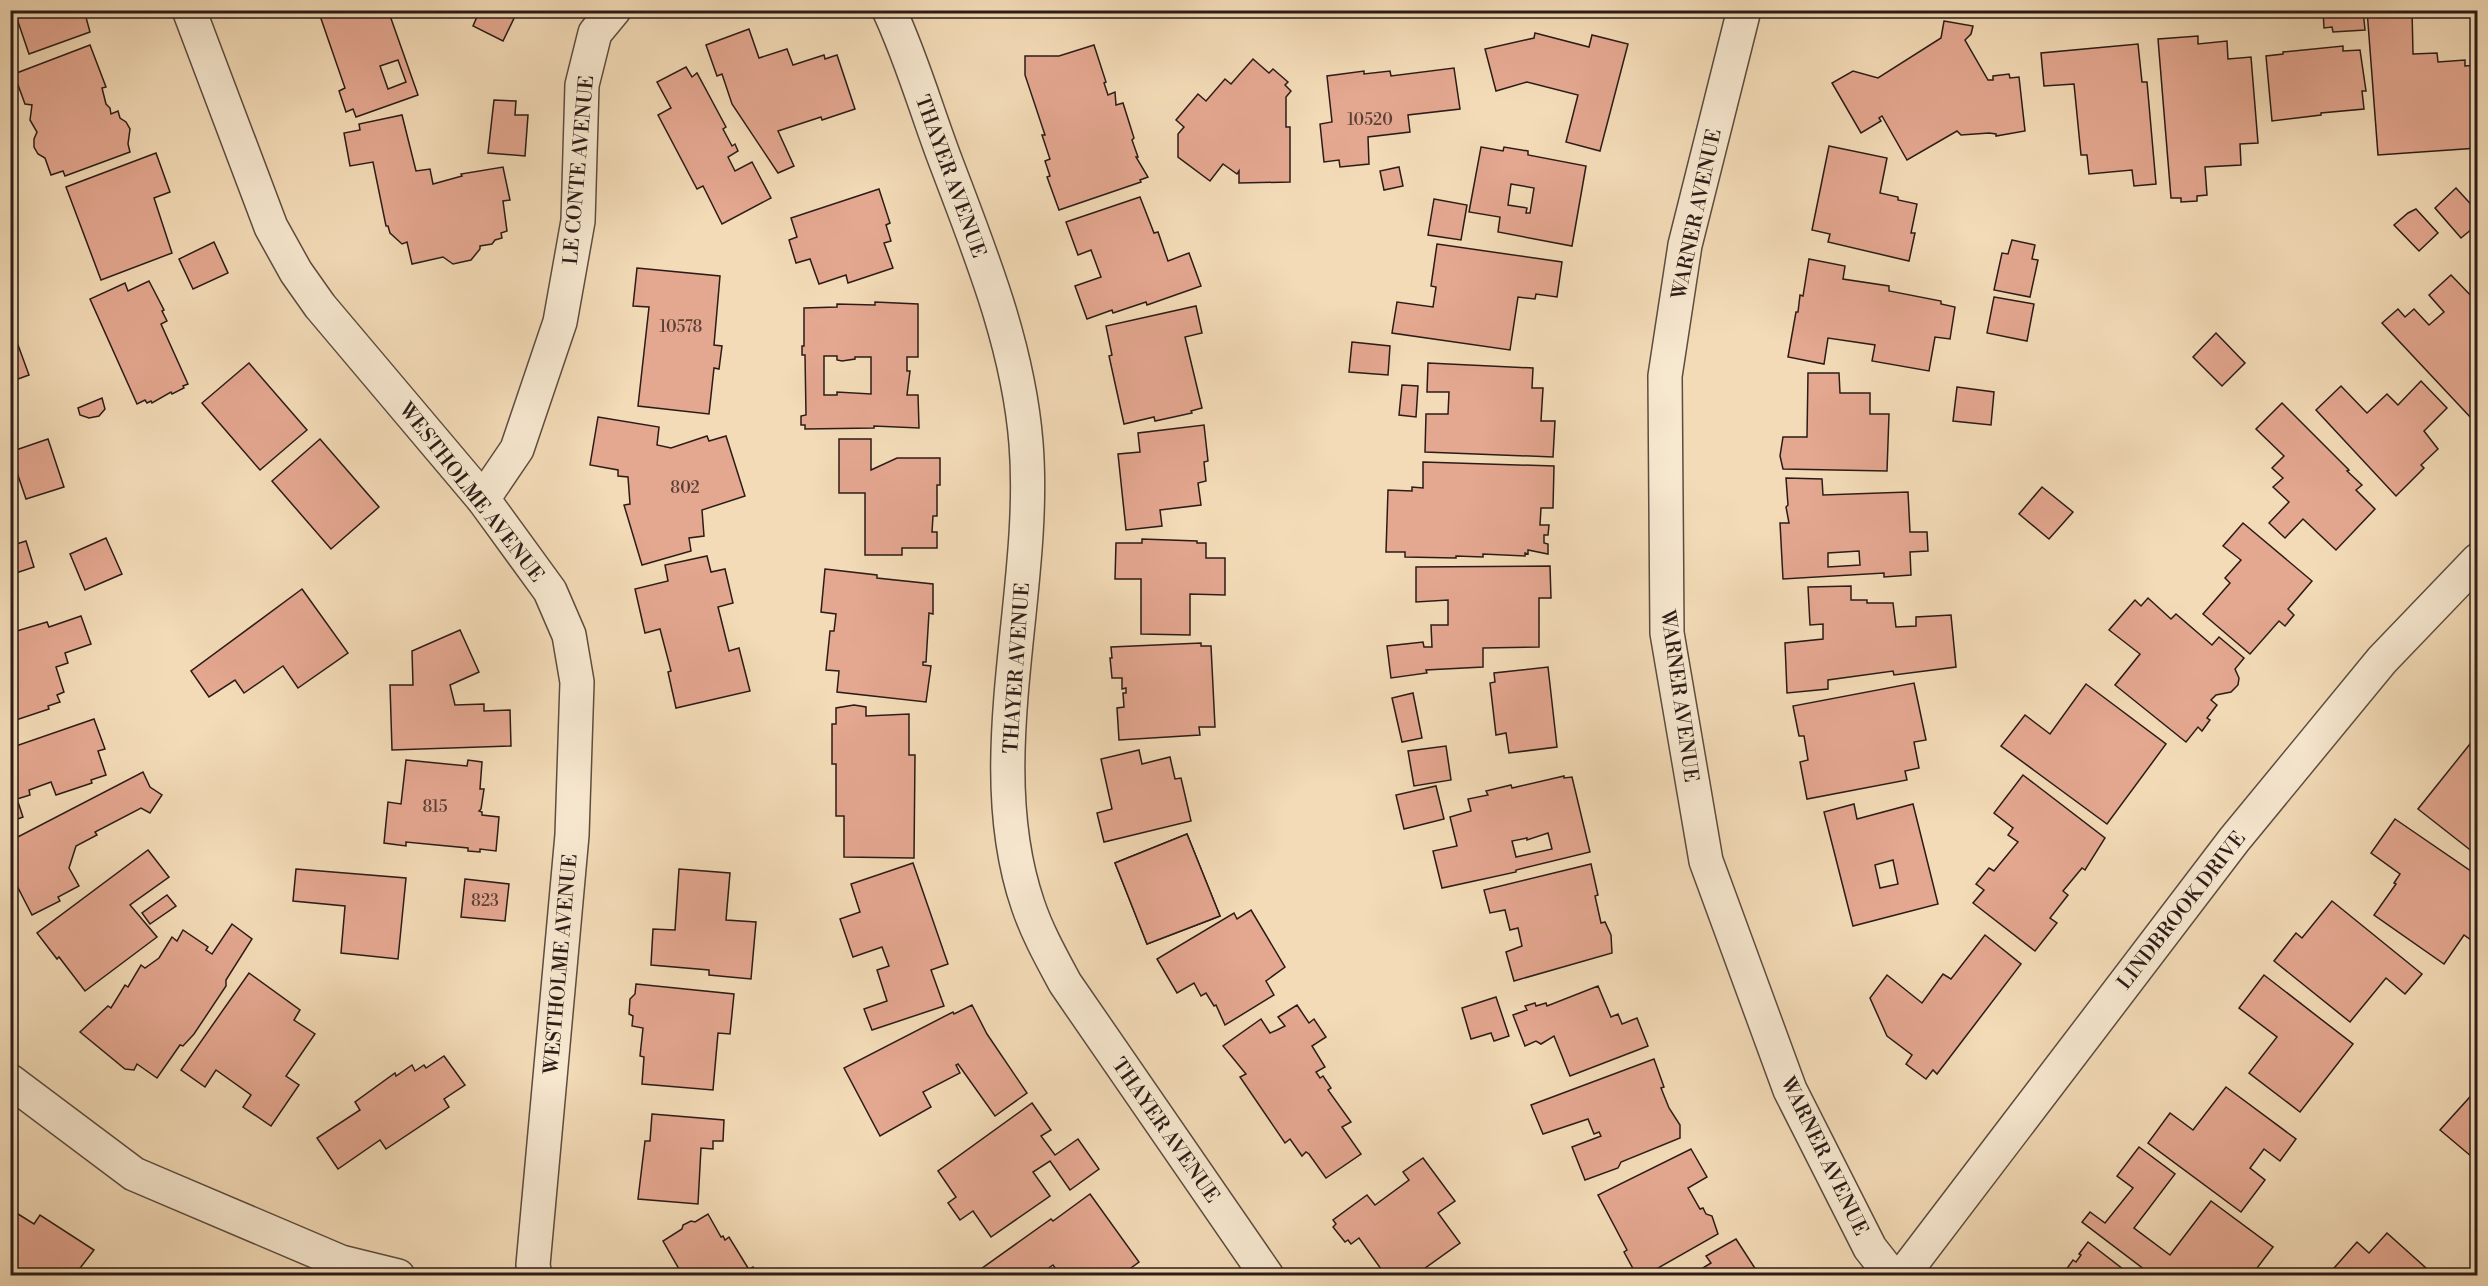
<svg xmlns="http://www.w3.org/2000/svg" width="2488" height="1286" viewBox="0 0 2488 1286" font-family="'Libre Bodoni',serif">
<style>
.building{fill:#e4a790;stroke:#2b1c17;stroke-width:1.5;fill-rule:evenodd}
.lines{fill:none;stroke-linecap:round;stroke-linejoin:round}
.minor-casing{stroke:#5d4c3f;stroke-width:36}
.minor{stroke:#f7e8d0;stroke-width:33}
.labels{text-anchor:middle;stroke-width:4.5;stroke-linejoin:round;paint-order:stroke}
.number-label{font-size:16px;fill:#593f35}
.street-label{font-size:20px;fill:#2b1c17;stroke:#f7e8d0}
</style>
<rect width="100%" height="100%" fill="#f3dbb7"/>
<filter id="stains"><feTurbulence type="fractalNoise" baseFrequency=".00333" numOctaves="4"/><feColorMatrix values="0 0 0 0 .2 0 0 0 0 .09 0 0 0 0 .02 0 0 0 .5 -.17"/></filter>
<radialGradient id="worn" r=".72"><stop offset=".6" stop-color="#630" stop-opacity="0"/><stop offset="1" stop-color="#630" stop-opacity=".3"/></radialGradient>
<!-- building -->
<g class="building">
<path d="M14,10H84L90,32L29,54Z"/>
<path d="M318,10H388L418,95L356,117L353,109L346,112L339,91L345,88ZM398,60L406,82L388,89L380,66Z"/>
<path d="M480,10H518L503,41L473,26Z"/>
<path d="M2323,10H2363L2365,30L2333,32L2332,27L2324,28Z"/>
<path d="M2367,10H2412L2413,54L2437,53L2438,62L2465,60V66L2477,65L2478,148L2378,155Z"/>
<path d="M1944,21L1973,26L1971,34L1965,40L1988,80H1993V76L2009,74L2010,78L2019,77L2025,131L1996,136V134L1989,133L1961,135L1957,131L1907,160L1882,116L1879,118L1881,121L1861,133L1832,83L1853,71L1878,78L1941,38Z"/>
<path d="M749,29L759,58L787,49L793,65L824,55L825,59L837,55L855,109L822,120L821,117L778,131L794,166L778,173L732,104L722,74L717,76L706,45Z"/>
<path d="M1535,33L1589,47L1592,35L1628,44L1600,151L1566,142L1578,95L1527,82L1496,91L1485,49L1534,38Z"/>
<path d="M2198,36V44L2227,41L2228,59L2251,57L2258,143L2240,144L2241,165L2205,167L2207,195L2197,196V201L2181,202V198H2171L2158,39Z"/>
<path d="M2138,44L2142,82H2147L2156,184L2134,186L2132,170L2089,174L2087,155H2081L2074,84L2044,86L2041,53Z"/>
<path d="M90,45L106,87L102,88L106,104L110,108L111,114L118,111L120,118L126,122L130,129L128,144L130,152L65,176L63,171L51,175L45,158L38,154L34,147V139L37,132L30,120L32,105L25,104L14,74Z"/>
<path d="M1094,45L1106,82L1104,83L1108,95L1115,92L1116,105L1123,103L1134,138L1132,140L1138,157H1136L1148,177L1140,180L1141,182L1059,210L1047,177L1050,176L1045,161L1050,159L1042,135H1045L1025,75V56H1059Z"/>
<path d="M2343,46V51L2360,50L2366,91H2362L2364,109L2321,113V115L2272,121L2266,56L2283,54V52Z"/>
<path d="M1253,59L1269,73L1273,69L1288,82L1285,85L1291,91L1286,97V127H1290V182L1239,183V171L1237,174L1223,164L1210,181L1178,157V134L1184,127L1176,120L1198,94L1206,101L1225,79L1231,84Z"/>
<path d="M686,67L692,77L697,73L726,127L723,129L732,146L735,144L738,151L728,157L735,171L752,162L771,198L722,224L703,186L697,189L658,115L671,108L657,82Z"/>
<path d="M1454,68L1460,109L1408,115L1410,132L1368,137L1369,164L1340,167L1339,160L1324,162L1320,124L1332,122L1327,76L1364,71V74L1390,71L1391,76Z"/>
<path d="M494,100L516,101L515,115H528L525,156L488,153Z"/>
<path d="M402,115L416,171L430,169L433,184L462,176L461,174L503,167L510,200L503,201L507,231L501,233L502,238L495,240L492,244L480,246V249L471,260L453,264L443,257L412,264L407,242L402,244L390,233L388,226H386L373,162L350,166L344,133L360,130L359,124Z"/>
<path d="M1829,146L1887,158L1880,193L1898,197V200L1917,204L1911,233H1915L1909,261L1828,242L1830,234L1812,230Z"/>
<path d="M1481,147L1503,151L1504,147L1528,151V155L1586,166L1572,246L1498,232L1500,217L1469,212ZM1511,184L1534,188L1530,213H1526L1527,208L1508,205Z"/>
<path d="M156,153L170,192L154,198L172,253L101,280L66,187Z"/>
<path d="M1399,167L1403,186L1384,190L1380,171Z"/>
<path d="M2456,188L2478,212V224L2461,238L2435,208Z"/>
<path d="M879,189L890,223L886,225L891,241L884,243L893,268L848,283L846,275L819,284L810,259L796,263L789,240L797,237L791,218Z"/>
<path d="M1140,197L1154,233L1158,232L1168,261L1189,253L1201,286L1147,305L1146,302L1113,313L1112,310L1087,319L1075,286L1101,277L1091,250L1078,255L1066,222Z"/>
<path d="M1434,199L1467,205L1461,240L1428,235Z"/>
<path d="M2416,209L2438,233L2419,251L2394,225L2408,213Z"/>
<path d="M2012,240L2035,245L2032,259L2038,260L2030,297L1994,290L2002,253L2008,254Z"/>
<path d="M214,242L228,273L193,289L179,259Z"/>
<path d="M1437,244L1562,262L1557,297L1536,294L1535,299L1518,297L1510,350L1392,333L1397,302L1433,307L1436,287L1431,286Z"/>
<path d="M1809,259L1845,266L1843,279L1889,286V291L1941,301V304L1955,307L1950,339L1935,337L1929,371L1872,361L1875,345L1828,338L1824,364L1788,357L1796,312H1798L1800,295L1803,296Z"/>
<path d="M637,268L720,276L714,345L722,346L719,369L714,368L709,414L638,406L649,307L633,306Z"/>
<path d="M2451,275L2478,303V414L2472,419L2382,323L2398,309L2405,317L2414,309L2429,325L2444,312L2429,295Z"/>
<path d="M149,281L164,310L162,311L167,321L161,324L188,384L183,386L184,388L172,394L171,392L152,403L151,401L147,403L145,400L137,404L90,299L125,283L128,291Z"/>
<path d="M1994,297L2034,304L2027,341L1987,333Z"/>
<path d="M875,302L918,304V357H907V371H910L907,395H918L919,428L874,426V428L805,429V425H801V416L806,415L805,355H802V346H804V308L837,307V304L875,305ZM824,356H837V360L842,361L855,359V357H871V394L837,392V395H824Z"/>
<path d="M1196,306L1202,333L1185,337L1202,408L1191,411L1192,413L1155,421L1154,417L1124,424L1109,356L1112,355L1106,326Z"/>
<path d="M10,323L29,375L10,382Z"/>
<path d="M2216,333L2245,363L2222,386L2193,357Z"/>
<path d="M1352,342L1390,346L1388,375L1349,372Z"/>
<path d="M249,363L307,430L260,470L202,403Z"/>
<path d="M1428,363L1533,368L1532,388H1543L1541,421H1555L1553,457L1425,452L1426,414H1448L1449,392H1427Z"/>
<path d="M1808,373H1839L1840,393H1870V414H1889L1887,471L1783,469L1780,456L1783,437H1807Z"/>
<path d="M2421,381L2447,408L2424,431L2438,449L2421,465L2424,468L2396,496L2316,410L2341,386L2367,413L2387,394L2398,405Z"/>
<path d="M1402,385L1418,386L1416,417L1399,415Z"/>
<path d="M1957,387L1994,392L1991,425L1953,421Z"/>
<path d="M102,398L105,409L99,416L89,418L80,415L78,408Z"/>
<path d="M2282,403L2349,470L2347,471L2362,485L2356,490L2375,509L2336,550L2303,519L2285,538L2269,523L2289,502L2273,487L2283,478L2272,468L2284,456L2256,429Z"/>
<path d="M598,417L659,427L657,445L671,448L707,436L709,441L726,436L745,496L702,510L704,536L689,538L691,551L642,565L624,505L630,504L628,477L618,476V470L590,465Z"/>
<path d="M1204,425L1208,461L1204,462L1206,481L1198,483L1201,505L1160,510L1162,526L1126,530L1118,454L1140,452L1138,433Z"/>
<path d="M48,439L64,487L26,499L10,452Z"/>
<path d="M320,439L379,507L331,549L272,481Z"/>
<path d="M839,439H871V470L897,458H940V485H937V516H933L932,532H937V548H902V555H865V493H839Z"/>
<path d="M1423,462L1554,466L1553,508H1541L1540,525H1549L1548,535H1544V543L1548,544V554L1528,550V554L1525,553V556L1483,554V557L1456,556V558L1405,557V552H1386L1388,490L1412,491V487L1423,488Z"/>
<path d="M1786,478L1822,479L1823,495L1908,492L1910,532H1927L1928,551L1910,552L1911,575L1884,577V573L1783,579L1780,523H1789L1786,507L1788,505ZM1859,551L1860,565L1828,567V553Z"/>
<path d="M2042,487L2073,512L2049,539L2019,514Z"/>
<path d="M2243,523L2312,581L2288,609L2294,615L2285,626L2279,621L2250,654L2203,614L2230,583L2225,578L2241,560L2223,546Z"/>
<path d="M106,538L122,574L85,590L70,554Z"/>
<path d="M1142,539L1197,541V543H1206V558H1225V595L1190,594V635L1141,634V579H1115L1116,543H1142Z"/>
<path d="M26,541L34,567L10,575V546Z"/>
<path d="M707,556L711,572L725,569L733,603L718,607L729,651L739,648L750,691L676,708L668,672L671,671L660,629L645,633L635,589L668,581L665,565Z"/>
<path d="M1550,566L1551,598H1539V647L1483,648V667L1426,670L1427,673L1391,678L1387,646L1423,642L1424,647H1432L1431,625H1448V600L1416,602V567Z"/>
<path d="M825,569L877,575V578L933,584V614L929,613L926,662H923V665L931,666L926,702L837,692L839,671L826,670L830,631H834L836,614L821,612Z"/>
<path d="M1851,586V600H1867V603H1893L1896,627L1916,626V617L1951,615L1956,667L1894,675L1893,671L1828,680V689L1787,693L1785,643L1823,639V624L1810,625L1808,587Z"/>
<path d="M302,589L348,653L298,688L283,666L244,693L235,680L209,697L191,671Z"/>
<path d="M2148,598L2171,619L2176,614L2212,645L2219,637L2244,658L2235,669L2239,678L2238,685L2231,692L2216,695L2211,700L2217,705L2207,718L2210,720L2202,731L2198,727L2186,742L2115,685L2140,654L2109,630L2135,600L2141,606Z"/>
<path d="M81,616L91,644L65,653L68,663L56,667L64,692L57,695L60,702L48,706L49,709L10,722V633L47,622L49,627Z"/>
<path d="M460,630L479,672L450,685L455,705L484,704V711L510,710L511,746L392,750L390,685H413L412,651Z"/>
<path d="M1201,643V646H1211L1215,727H1199L1200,735L1119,740L1117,708L1124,707L1123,693H1126V688L1122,689V678H1112L1110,658H1112L1111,647Z"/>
<path d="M1548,667L1557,747L1509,753L1506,733L1496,735L1490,683L1495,682L1494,673Z"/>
<path d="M1914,683L1926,740L1914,742L1919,768L1905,771L1907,780L1807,799L1800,762L1808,760L1804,736H1799L1793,706Z"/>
<path d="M2086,684L2166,744L2107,824L2001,746L2025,715L2050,734Z"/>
<path d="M1413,693L1422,738L1402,742L1392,698Z"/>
<path d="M854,705L866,707V716L909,714V755H915L914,858L844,857V816H836V764H832V724H836V708Z"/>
<path d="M94,719L105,749L98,751L106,775L91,780L92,783L56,795L51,782L29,790L30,795L17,799L23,817L10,822V748Z"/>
<path d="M2478,734V856L2418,809Z"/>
<path d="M1446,746L1451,780L1414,786L1408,751Z"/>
<path d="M1139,750L1142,764L1170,757L1175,779L1181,778L1191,821L1104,842L1097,813L1112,809L1101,759Z"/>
<path d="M406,760L467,766L468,760L482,762L480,789H484L481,809L479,811L482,812V815L499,817L496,851L480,849V852L468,851V848L406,842V846L384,843L388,802L401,804Z"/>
<path d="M143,772L150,787L162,795L150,813L141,808L95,832L97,835L76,846L69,868L79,886L58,897L60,901L32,915L16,884L14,886L10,879V841Z"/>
<path d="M2023,775L2105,838L2085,870L2082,868L2063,891L2068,895L2050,918L2057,923L2035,951L1973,903L1984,890L1976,884L1989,868L1994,871L2018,842L2008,835L2013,828L1994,813Z"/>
<path d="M1564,776V778L1572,777L1590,852L1516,870V872L1442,888L1433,851L1457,846L1450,817L1471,811L1468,799L1488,795L1486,791L1511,785L1512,788ZM1548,833L1552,849L1516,857L1512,841L1527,838V840Z"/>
<path d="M1436,786L1444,819L1404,829L1396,795Z"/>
<path d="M1854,804L1857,819L1913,804L1938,904L1853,926L1824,812ZM1893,860L1898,884L1880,888L1875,865Z"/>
<path d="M2395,819L2478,876V945L2464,935L2444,964L2374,915L2396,884L2394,883L2400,874L2371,853Z"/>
<path d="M1187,834L1220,916L1147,944L1115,863ZM1177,861L1191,896L1183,899L1185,904L1158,915L1148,891L1156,888L1149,871Z"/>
<path d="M1187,834L1220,916L1147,944L1115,863Z"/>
<path d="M148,850L169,877L130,905L157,937L85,991L59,957L57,959L37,933Z"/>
<path d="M913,863L948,964L931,970L944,1006L872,1030L864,1009L887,1001L877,970L889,966L882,947L853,957L840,919L860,912L851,884Z"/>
<path d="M1591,864L1598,895L1595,896L1601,923L1605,922L1611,935L1612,953L1514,981L1506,952L1522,946L1518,928L1510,930L1505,910L1490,913L1484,890Z"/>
<path d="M296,869L406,878L398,959L341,953L345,906L293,901Z"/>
<path d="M679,869L730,873L726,920L756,922L751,979L709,975V970L651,965L653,929L675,930Z"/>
<path d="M465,879L509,884L505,921L461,917Z"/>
<path d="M167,895L176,906L150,924L142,913Z"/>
<path d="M2332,901L2422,974L2405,994L2386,978L2350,1022L2274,961L2296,933L2302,938Z"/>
<path d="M1251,910L1285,967L1266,981L1274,995L1225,1025L1216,1005L1214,1006L1206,993L1201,996L1194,983L1177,993L1157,959L1234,913L1237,919Z"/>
<path d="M232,924L252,939L226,980V986L194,1034L183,1046L180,1045L157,1078L137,1064L134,1070L125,1069L80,1032L108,1006L111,1008L125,985L128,987L141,965L145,968L159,958L172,937L177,941L183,930L208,947L206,950L212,954Z"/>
<path d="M1985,935L2021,964L1937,1074L1933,1070L1926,1079L1906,1064L1912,1055L1887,1036L1870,998L1887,975L1922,1003L1943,974L1951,979Z"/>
<path d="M249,973L300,1010L294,1020L315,1034L286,1076L299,1085L271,1126L243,1107L251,1095L216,1070L205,1087L181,1070Z"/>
<path d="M2264,975L2353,1044L2300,1112L2249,1073L2277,1037L2239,1008Z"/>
<path d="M636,984L734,994L730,1034L718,1033L713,1090L642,1084L644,1057L640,1056L643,1028L632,1026L633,1016L629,1014L630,999L635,994Z"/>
<path d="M1598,986L1611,1017L1618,1014L1622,1024L1637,1018L1648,1046L1570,1076L1554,1036L1541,1044L1536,1041L1525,1046L1513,1015L1527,1010L1525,1006L1535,1003L1536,1006L1546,1003L1547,1006Z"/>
<path d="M1496,997L1509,1036L1494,1041L1491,1033L1471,1039L1462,1008Z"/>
<path d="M972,1005L987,1034L1027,1093L995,1116L958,1064L956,1065L960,1073L923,1092L931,1107L880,1136L844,1068L953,1012L954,1014Z"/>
<path d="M1297,1005L1309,1023L1314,1019L1326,1037L1312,1046L1325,1067L1316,1072L1320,1078L1323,1076L1331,1088L1328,1090L1351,1122L1342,1127L1361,1154L1326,1178L1309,1154L1306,1152L1302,1156L1290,1139L1285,1143L1240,1077L1246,1074L1223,1046L1261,1019L1270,1033L1277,1030L1285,1026L1278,1017Z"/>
<path d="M444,1056L465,1085L444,1099L449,1107L386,1149L380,1140L338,1169L317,1138L360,1110L355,1102L395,1073L396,1076L412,1065L415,1071L424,1065L426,1068Z"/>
<path d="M1654,1059L1664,1087L1661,1088L1669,1108L1680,1125V1138L1621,1162L1618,1168L1585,1180L1572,1147L1601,1136L1599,1132L1594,1134L1588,1119L1543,1134L1531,1105Z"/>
<path d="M2226,1087L2296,1139L2280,1161L2264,1149L2250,1168L2265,1180L2241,1212L2148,1143L2170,1113L2193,1130Z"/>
<path d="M2478,1088V1162L2440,1130Z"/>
<path d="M1032,1103L1051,1130L1041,1136L1055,1155L1078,1139L1099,1169L1070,1190L1050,1161L1033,1172L1050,1196L991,1237L973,1211L960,1220L948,1203L956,1197L938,1171Z"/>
<path d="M652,1114L724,1120L723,1141H713V1149L701,1148L698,1204L638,1199L645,1141H650Z"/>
<path d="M2139,1147L2175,1174L2134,1228L2170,1255L2211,1201L2273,1247L2251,1276H2153L2082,1222L2090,1212L2105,1223L2133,1188L2117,1176Z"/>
<path d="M1691,1149L1707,1177L1688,1188L1700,1209L1703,1208L1706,1214L1712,1216L1718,1234L1644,1276H1637L1624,1252L1627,1250L1598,1195Z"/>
<path d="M1423,1158L1455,1201L1438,1213L1460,1243L1414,1276H1386L1359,1238L1351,1244L1348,1240L1345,1242L1333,1227L1336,1224L1333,1220L1367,1195L1375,1205L1409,1180L1403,1172Z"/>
<path d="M1090,1194L1139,1262L1120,1276H1071L1066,1269L1058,1272L1053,1265L1037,1276H971L1051,1219L1053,1221Z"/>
<path d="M10,1209L34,1224L40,1215L94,1250L74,1276H10Z"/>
<path d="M708,1214L721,1237L723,1236L725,1240L729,1237L748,1268L744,1272L753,1267L758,1276H683L663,1241L682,1229L683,1225L691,1221L695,1222Z"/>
<path d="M2387,1233L2435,1276H2327L2357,1242L2369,1253Z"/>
<path d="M1736,1239L1760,1276H1690L1711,1263L1706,1256Z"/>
<path d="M2088,1242L2132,1276L2063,1274L2073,1260L2076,1262L2081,1255L2079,1254Z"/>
</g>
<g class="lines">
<!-- minor casing -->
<g class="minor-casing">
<g id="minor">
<path d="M189,10L271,227L296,272L320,306L483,499L550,591L569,635L577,682L572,835L533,1265L535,1276"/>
<path d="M889,10C911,57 926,109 944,157C979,250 1018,343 1026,443C1038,593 978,760 1028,905C1037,932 1051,957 1065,983L1267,1276"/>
<path d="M1744,10L1685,245L1665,376L1667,633L1706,861L1790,1090L1870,1248L1892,1276"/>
<path d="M483,499L517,449L560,322L578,221L582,85L595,33L614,10"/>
<path d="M10,1081L134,1174L341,1262L398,1276"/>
<path d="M1902,1276L2234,840L2382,660L2478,560"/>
</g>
</g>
<!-- minor -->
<use href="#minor" class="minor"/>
</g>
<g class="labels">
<!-- number labels -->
<g class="number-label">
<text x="1370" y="125">10520</text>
<text x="681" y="332">10578</text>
<text x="685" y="493">802</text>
<text x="435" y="812">815</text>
<text x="485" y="906">823</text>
</g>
<!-- street labels -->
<g class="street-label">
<text transform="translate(578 170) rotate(-85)" y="7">LE CONTE AVENUE</text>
<text transform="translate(951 176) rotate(70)" y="7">THAYER AVENUE</text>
<text transform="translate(1696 214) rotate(-78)" y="7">WARNER AVENUE</text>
<text transform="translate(472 492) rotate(52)" y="7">WESTHOLME AVENUE</text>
<text transform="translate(1016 668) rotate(-86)" y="7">THAYER AVENUE</text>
<text transform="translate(1680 696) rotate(82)" y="7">WARNER AVENUE</text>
<text transform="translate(2181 910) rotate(-52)" y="7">LINDBROOK DRIVE</text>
<text transform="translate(560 964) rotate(-85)" y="7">WESTHOLME AVENUE</text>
<text transform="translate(1166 1130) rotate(55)" y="7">THAYER AVENUE</text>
<text transform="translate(1825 1156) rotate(64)" y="7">WARNER AVENUE</text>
</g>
</g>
<!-- margin -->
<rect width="2488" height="1286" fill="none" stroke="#f3dbb7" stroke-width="36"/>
<rect x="12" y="12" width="2464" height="1262" fill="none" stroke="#2b1c17" stroke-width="3"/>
<rect x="18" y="18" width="2452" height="1250" fill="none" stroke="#2b1c17" stroke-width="1.5"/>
<rect width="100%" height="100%" filter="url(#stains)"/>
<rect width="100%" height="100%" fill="url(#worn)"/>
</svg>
